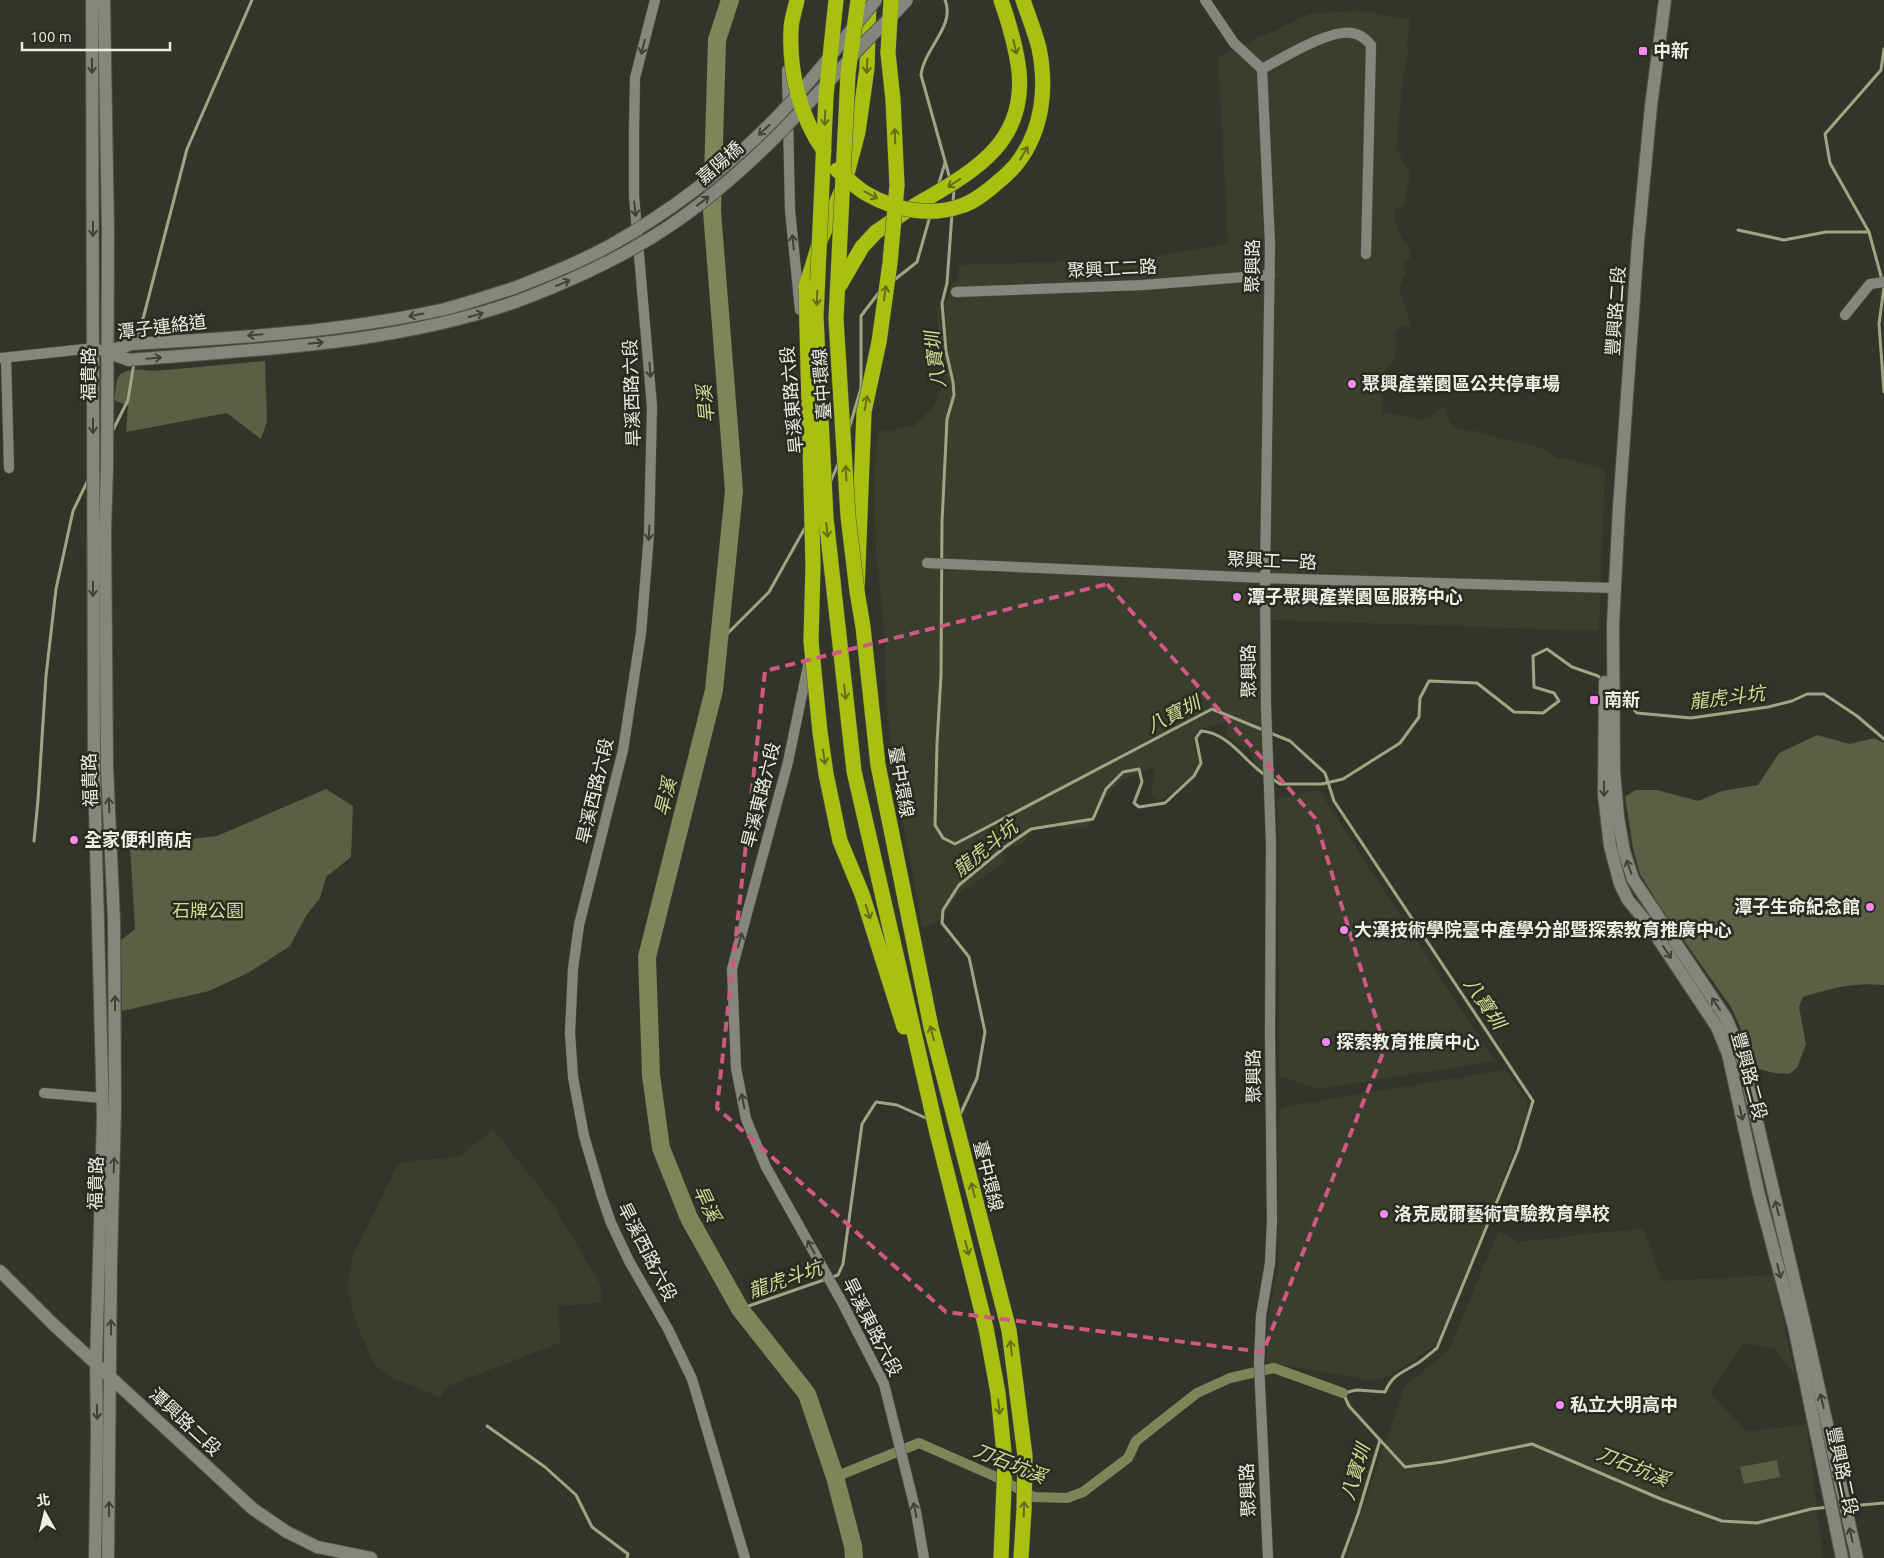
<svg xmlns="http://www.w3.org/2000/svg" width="1884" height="1558" viewBox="0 0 1884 1558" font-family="Ubuntu,'Noto Sans TC',sans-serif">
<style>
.built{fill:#3a3e2c}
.green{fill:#596043}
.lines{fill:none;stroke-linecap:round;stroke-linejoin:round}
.stream{stroke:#9ea684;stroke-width:3}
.canal{stroke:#7c8659;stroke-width:10}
.river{stroke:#7c8659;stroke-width:18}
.minor-casing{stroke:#51544a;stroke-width:11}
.tertiary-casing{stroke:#51544a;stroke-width:14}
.motorway-casing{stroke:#51544a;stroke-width:16}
.minor{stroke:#84877b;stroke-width:10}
.tertiary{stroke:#84877b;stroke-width:12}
.motorway{stroke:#a8c110;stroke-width:15}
.tertiary-bridge-casing{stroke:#51544a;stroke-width:14;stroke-linecap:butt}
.motorway-bridge-casing{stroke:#51544a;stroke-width:16;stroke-linecap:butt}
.tertiary-bridge{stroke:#84877b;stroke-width:12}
.motorway-bridge{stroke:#a8c110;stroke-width:15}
.oneway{stroke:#404238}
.oneway2{stroke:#626e19}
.marked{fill:none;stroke:#cf5885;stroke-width:4;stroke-dasharray:10 6;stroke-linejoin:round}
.poi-dot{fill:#f489f0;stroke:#292b21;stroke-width:2}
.labels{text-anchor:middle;stroke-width:5;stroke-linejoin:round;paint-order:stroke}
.poi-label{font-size:18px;font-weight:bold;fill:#edefe7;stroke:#292b21;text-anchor:start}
.street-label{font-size:18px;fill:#edefe7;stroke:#292b21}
.park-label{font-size:18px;fill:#cede95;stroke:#292b21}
.water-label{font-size:19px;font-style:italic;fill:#cede95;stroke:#292b21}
</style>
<rect width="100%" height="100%" fill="#33352a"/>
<!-- built -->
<g class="built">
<path d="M1354,11L1372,12L1410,20L1407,44L1408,54L1404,71L1396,148L1410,174L1405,201L1403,206L1395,210V221L1403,241L1409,245L1411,257L1403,264L1406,273L1399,288L1412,327L1404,326L1395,331L1396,348L1394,361L1380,375L1383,414L1392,413L1420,420L1430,418L1442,407L1445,406L1450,422L1459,430H1473L1492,436L1533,445L1540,448L1544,449L1557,458L1574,460L1605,470L1599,631L1272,620L1270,629V770L1257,771L1250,752L1225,734L1229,721L1203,728V731L1193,734L1194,750L1201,763L1191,781L1160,801L1151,794L1155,771L1152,768L1122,780L1100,802L1096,814L1086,827L1066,830L1054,823L1029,833L1024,843L1003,851L1006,861L977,882L958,894L947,909L945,918L922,927L895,776L886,704L885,636L876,553L874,481L878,432L914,426L934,406L941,388H946L938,344V319L936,308L946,303L952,284L958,280V265L1134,259L1228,244L1218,57L1309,14Z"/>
<path d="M1319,790L1495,1061L1318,1089L1279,1076L1277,799Z"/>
<path d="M1506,1070L1527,1101V1115L1496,1198L1436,1345L1389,1376L1373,1381L1266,1362L1268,1318L1278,1267V1130L1279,1113L1282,1109L1296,1105Z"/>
<path d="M493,1129L554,1206L600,1284L603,1302L558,1307L561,1342L446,1387L441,1397L397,1380L375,1365L358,1328L347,1290L353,1256L398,1163L460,1156Z"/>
<path d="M1643,1228L1662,1281L1773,1275L1796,1377L1775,1348L1743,1344L1710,1393L1747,1431L1807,1425L1823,1558H1346L1404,1387L1449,1350L1498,1231L1518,1242Z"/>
</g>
<!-- green -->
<g class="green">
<path d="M265,361L267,421L261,439L227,413L126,432L128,406L114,400L117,380L120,374C132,368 141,370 154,371Z"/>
<path d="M1817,735L1850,744L1874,738L1884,743V985C1856,982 1830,988 1803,997L1799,1007L1806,1044L1797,1068L1789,1074L1774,1073L1759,1069L1731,1007L1661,908L1640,874L1633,848L1625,797L1635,790H1657L1698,801L1722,791L1758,785L1779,753Z"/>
<path d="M326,789L353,806L351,857L326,877L320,898L306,916L290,946L248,973L209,991L122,1011L121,940L135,929L130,846L217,836Z"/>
<path d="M1777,1460L1780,1477L1744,1484L1740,1467Z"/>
</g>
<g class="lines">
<!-- stream -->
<g class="stream">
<path d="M945,0C956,26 924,48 921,75L950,179"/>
<path d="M1884,49L1881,70L1825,134L1830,163L1869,232L1884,287L1879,324L1884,392"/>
<path d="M938,186L945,163"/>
<path d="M953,203L954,189"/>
<path d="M952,214L947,283L942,303L946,351L953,382L954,395L947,419L942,522L941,675L937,744L935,825L943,838L955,844L1212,709L1290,741L1325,773L1334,801L1533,1101L1518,1150L1437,1348C1431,1353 1424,1359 1418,1363C1402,1373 1393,1374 1385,1392L1357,1390L1343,1393L1349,1406L1380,1440L1358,1514L1342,1558"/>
<path d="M1738,230L1784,240L1826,232H1868"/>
<path d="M893,281L917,262L930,216"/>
<path d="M137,342L187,149L252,0"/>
<path d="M849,429L861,388V316L880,291"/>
<path d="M112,432L128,400L134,363"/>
<path d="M830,483L838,464"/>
<path d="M718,643L769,592L806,526"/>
<path d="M1618,694L1637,713L1691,718L1768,707L1792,701L1807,694H1824L1857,716L1884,739"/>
<path d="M1271,778L1280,784H1322L1343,779L1400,743L1419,717L1420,698L1429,681L1477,683L1514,712L1543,713L1559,701L1554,693L1534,687L1533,656L1547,649L1572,667L1598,676L1602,680"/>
<path d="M34,841L38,800L46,676L56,589L73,511L88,480"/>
<path d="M960,1115L977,1078L985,1032L969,957L942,923L943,910L959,885L1005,847L1031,829L1093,819L1106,789L1123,772L1139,769L1142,782L1134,803L1139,807L1165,803L1194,776L1201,763L1196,738L1201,731C1229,733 1244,761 1265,775"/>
<path d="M740,1309L838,1275L843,1264L862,1124L876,1102L897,1105L928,1119"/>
<path d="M487,1426L545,1467L576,1495L592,1527L628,1554L627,1558"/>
<path d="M1380,1440L1405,1467L1443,1462L1532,1444L1661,1499L1722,1521L1757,1523L1811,1509L1829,1507"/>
<path d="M1850,1506L1884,1503"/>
</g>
<!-- canal -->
<path class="canal" d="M835,1477L919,1443L994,1476L1034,1497L1067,1498L1083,1492L1128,1458L1136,1441L1197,1393L1230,1378L1274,1368L1343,1393"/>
<!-- river -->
<path class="river" d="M730,0L717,40L712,211L734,491L714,690L647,957L651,1075L661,1148L689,1218L740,1309L807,1394L835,1477L853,1546L854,1558"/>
<!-- minor casing -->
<g class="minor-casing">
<g id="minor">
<path d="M655,0L635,78L634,133V196L652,407L649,534L641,633L623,750L579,925L573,969L570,1033L573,1077L584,1136L602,1197L611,1223L629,1261L668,1329L692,1379L745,1558"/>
<path d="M1205,0L1234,43L1262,69L1270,244L1265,578L1266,705L1271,844L1270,1035L1272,1222L1270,1263L1261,1316L1259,1363L1268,1558"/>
<path d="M1262,69C1283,58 1329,29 1352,33C1360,34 1366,39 1371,45L1366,254"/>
<path d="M787,70L790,210L800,310"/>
<path d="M956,292L1143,285L1270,275"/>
<path d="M1845,315L1870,284L1884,282"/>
<path d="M1,358L94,348L107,352"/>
<path d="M6,358L9,468"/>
<path d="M927,563L1265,578L1616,588"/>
<path d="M809,661L788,762L732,969L736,1068L746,1119L766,1167L843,1304L884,1384L916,1512L924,1558"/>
<path d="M44,1093L103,1098"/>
</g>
</g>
<!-- tertiary casing -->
<g class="tertiary-casing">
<g id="tertiary">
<path d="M92,0L94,770L103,1117L96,1363L97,1435L95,1558"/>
<path d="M104,0L108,231L107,467L105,530L107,766L114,921L115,1108L111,1262L108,1558"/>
<path d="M1665,0L1651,106L1638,242L1619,508L1613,625L1614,772L1618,817L1624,851L1633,879L1726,1018L1741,1053L1805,1326L1857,1558"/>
<path d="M107,352L129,360C259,349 394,345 518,301"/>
<path d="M107,352L131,344C236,338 342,332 445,309C468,303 491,295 514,288"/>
<path d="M1605,682L1604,795L1610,846L1620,884L1628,900L1649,925L1717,1027L1728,1054L1758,1191L1794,1327L1842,1558"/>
<path d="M0,1271L54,1325L253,1509L287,1532L317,1547L371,1558"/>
</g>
</g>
<!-- motorway casing -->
<g class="motorway-casing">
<g id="motorway">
<path d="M888,53L893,100L897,185"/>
<path d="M991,188C1000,180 1011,172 1018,162C1043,129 1047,87 1039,48C1035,32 1028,15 1023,0"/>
<path d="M876,232C891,222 905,211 921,202C974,171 1026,143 1019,71C1016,46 1009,23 1001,0"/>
<path d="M806,287L820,241L844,185L858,132L867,68L869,0"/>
<path d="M879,342L864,412L857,591L863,627L878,765L931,1027L1009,1330L1025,1456L1024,1510L1021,1558"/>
<path d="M937,1133L986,1328L998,1393L1005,1463L1001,1558"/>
</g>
</g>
<!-- minor -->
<use href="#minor" class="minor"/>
<!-- tertiary -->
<use href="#tertiary" class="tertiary"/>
<!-- motorway -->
<use href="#motorway" class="motorway"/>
<!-- tertiary-bridge casing -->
<g class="tertiary-bridge-casing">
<g id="tertiary-bridge">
<path d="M514,288C547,275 580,262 611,245C678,207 739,159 791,102C821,70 847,34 876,0"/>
<path d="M518,301C571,281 624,257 671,225C742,177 799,114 856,52C872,34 891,18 907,0"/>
</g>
</g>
<!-- motorway-bridge casing -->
<g class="motorway-bridge-casing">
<g id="motorway-bridge">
<path d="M797,0C795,10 791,20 791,30C789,72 800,117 824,151"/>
<path d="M836,0L826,96L816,317L826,518L854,771L937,1133"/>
<path d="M888,53L891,0"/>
<path d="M837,170C847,178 856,188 867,194C895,210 930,217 961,206C972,203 982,195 991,188"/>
<path d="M840,285L862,247L876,232"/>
<path d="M806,287L813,565L811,641L820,732L826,774L840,841L862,894L904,1027"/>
<path d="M879,342L890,263L897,185"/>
<path d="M857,591L848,516L836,319L848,74L858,0"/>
</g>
</g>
<!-- tertiary-bridge -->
<use href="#tertiary-bridge" class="tertiary-bridge"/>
<!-- motorway-bridge -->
<use href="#motorway-bridge" class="motorway-bridge"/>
</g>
<!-- one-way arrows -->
<defs><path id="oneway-shaft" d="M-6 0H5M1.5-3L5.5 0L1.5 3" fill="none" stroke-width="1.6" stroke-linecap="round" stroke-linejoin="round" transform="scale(1.25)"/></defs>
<g class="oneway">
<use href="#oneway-shaft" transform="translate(643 47) rotate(104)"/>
<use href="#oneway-shaft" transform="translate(92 66) rotate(89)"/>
<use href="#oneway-shaft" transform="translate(764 130) rotate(137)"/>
<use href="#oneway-shaft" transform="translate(703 201) rotate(-38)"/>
<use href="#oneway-shaft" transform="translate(635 209) rotate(84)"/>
<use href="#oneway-shaft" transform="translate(93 229) rotate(90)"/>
<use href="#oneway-shaft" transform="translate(793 242) rotate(-96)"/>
<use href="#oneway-shaft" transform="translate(563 283) rotate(-23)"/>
<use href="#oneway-shaft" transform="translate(416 315) rotate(169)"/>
<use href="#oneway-shaft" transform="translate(476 315) rotate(-15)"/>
<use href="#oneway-shaft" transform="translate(255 335) rotate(175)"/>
<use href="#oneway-shaft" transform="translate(316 343) rotate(-6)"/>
<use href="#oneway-shaft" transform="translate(154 358) rotate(-5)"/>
<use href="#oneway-shaft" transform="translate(650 370) rotate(86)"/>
<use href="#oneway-shaft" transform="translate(93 426) rotate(90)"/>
<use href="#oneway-shaft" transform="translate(649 533) rotate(93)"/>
<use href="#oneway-shaft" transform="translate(93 589) rotate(90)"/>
<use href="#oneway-shaft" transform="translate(1604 789) rotate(90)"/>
<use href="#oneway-shaft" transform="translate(109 805) rotate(-93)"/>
<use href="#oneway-shaft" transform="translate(1629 867) rotate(-109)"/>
<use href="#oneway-shaft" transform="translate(740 940) rotate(-74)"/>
<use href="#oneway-shaft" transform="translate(1667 952) rotate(56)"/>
<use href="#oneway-shaft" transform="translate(115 1003) rotate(-90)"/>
<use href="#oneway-shaft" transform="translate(1716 1004) rotate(-124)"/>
<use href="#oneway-shaft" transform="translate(743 1101) rotate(-101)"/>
<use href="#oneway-shaft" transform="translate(1741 1113) rotate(77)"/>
<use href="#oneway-shaft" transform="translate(114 1165) rotate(-88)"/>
<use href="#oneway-shaft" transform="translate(1777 1208) rotate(-104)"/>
<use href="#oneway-shaft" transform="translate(811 1247) rotate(-119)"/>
<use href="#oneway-shaft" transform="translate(1779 1271) rotate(76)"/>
<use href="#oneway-shaft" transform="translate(111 1327) rotate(-90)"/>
<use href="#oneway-shaft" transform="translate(1822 1401) rotate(-103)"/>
<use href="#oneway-shaft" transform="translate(97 1412) rotate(89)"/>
<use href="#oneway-shaft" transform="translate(109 1509) rotate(-89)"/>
<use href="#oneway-shaft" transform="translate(915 1510) rotate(-102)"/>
<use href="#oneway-shaft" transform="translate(1851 1535) rotate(-103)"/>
</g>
<g class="oneway2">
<use href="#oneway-shaft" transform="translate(1015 47) rotate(77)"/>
<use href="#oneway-shaft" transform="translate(867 66) rotate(93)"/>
<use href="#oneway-shaft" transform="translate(825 118) rotate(92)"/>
<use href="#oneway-shaft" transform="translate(895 136) rotate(-92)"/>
<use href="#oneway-shaft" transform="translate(1024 153) rotate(-59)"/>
<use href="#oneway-shaft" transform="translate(954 183) rotate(146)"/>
<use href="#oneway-shaft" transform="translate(871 195) rotate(28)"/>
<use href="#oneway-shaft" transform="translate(885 293) rotate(-82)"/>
<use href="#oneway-shaft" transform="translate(817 298) rotate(92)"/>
<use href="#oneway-shaft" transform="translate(866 403) rotate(-79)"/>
<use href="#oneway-shaft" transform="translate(846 473) rotate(-93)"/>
<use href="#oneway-shaft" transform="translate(827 530) rotate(84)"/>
<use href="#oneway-shaft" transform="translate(845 692) rotate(83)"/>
<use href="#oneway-shaft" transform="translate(824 757) rotate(82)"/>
<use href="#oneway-shaft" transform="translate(868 912) rotate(72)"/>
<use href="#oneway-shaft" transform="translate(932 1033) rotate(-104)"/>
<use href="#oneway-shaft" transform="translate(973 1190) rotate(-104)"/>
<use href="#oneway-shaft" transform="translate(967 1248) rotate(76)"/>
<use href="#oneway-shaft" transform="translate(1011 1348) rotate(-97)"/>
<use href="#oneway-shaft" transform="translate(999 1407) rotate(84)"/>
<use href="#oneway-shaft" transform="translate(1024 1509) rotate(-88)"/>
</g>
<!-- marked area -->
<path class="marked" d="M1107,584L1315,818L1385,1048L1263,1352L946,1312L717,1108L765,671Z"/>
<!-- markers -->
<g class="poi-dot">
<rect x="1638" y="46" width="10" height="10" rx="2.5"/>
<circle cx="1352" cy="384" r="5"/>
<circle cx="1237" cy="597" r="5"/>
<rect x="1589" y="695" width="10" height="10" rx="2.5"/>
<circle cx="74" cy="840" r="5"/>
<circle cx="1870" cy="907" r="5"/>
<circle cx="1344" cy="930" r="5"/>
<circle cx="1326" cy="1042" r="5"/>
<circle cx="1384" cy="1214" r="5"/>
<circle cx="1560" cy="1405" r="5"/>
</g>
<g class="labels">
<!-- poi labels -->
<g class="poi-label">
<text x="1653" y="57">中新</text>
<text x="1362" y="390">聚興產業園區公共停車場</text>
<text x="1247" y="603">潭子聚興產業園區服務中心</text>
<text x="1604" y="706">南新</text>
<text x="84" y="846">全家便利商店</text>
<text x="1860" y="913" text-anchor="end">潭子生命紀念館</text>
<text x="1354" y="936">大漢技術學院臺中產學分部暨探索教育推廣中心</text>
<text x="1336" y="1048">探索教育推廣中心</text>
<text x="1394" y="1220">洛克威爾藝術實驗教育學校</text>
<text x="1570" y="1411">私立大明高中</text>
</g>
<!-- street labels -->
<g class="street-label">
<text transform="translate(720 163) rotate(-41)" y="6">嘉陽橋</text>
<text transform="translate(1253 266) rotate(-90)" y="6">聚興路</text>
<text transform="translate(1112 269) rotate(-3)" y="6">聚興工二路</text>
<text transform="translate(1616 311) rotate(-86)" y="6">豐興路二段</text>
<text transform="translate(162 327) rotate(-7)" y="6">潭子連絡道</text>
<text transform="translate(89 374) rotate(-90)" y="6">福貴路</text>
<text transform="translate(822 384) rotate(-94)" y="6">臺中環線</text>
<text transform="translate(632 393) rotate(-92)" y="6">旱溪西路六段</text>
<text transform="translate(792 400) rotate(-95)" y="6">旱溪東路六段</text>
<text transform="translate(1272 561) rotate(2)" y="6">聚興工一路</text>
<text transform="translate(1249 671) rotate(-91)" y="6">聚興路</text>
<text transform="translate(90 780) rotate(-92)" y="6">福貴路</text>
<text transform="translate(901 782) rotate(80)" y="6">臺中環線</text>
<text transform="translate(595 791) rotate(-77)" y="6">旱溪西路六段</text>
<text transform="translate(761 795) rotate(-76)" y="6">旱溪東路六段</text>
<text transform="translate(1254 1076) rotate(-91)" y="6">聚興路</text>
<text transform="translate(1749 1076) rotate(75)" y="6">豐興路二段</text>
<text transform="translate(988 1176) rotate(76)" y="6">臺中環線</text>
<text transform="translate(96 1183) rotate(-88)" y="6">福貴路</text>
<text transform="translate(647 1252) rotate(63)" y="6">旱溪西路六段</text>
<text transform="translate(872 1327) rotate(63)" y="6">旱溪東路六段</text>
<text transform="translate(185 1422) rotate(43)" y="6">潭興路二段</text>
<text transform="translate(1842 1471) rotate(78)" y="6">豐興路二段</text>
<text transform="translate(1248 1490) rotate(-93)" y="6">聚興路</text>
</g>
<!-- park labels -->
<g class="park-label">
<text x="208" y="917">石牌公園</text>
</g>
<!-- water labels -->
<g class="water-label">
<text transform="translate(935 360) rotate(-97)" y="7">八寶圳</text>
<text transform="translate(705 404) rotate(-95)" y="7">旱溪</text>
<text transform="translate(1727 697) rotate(-7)" y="7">龍虎斗坑</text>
<text transform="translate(1173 714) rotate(-27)" y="7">八寶圳</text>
<text transform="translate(665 797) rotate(-76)" y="7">旱溪</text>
<text transform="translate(985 848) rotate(-39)" y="7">龍虎斗坑</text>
<text transform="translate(1485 1003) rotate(56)" y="7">八寶圳</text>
<text transform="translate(707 1203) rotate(65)" y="7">旱溪</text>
<text transform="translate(785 1279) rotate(-19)" y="7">龍虎斗坑</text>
<text transform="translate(1010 1463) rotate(22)" y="7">刀石坑溪</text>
<text transform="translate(1633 1466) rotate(22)" y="7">刀石坑溪</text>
<text transform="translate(1355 1472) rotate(-73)" y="7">八寶圳</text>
</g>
</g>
<!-- north arrow -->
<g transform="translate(45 1513) rotate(352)" stroke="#292b21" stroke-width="4" paint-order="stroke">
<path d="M0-4L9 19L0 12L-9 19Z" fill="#edefe7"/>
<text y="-8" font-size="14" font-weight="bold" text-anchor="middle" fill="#edefe7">北</text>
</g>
<!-- scale -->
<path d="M22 42v8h148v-8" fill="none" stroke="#edefe7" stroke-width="2.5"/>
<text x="30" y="42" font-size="15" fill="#edefe7" stroke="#292b21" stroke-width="4" paint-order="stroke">100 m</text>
</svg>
